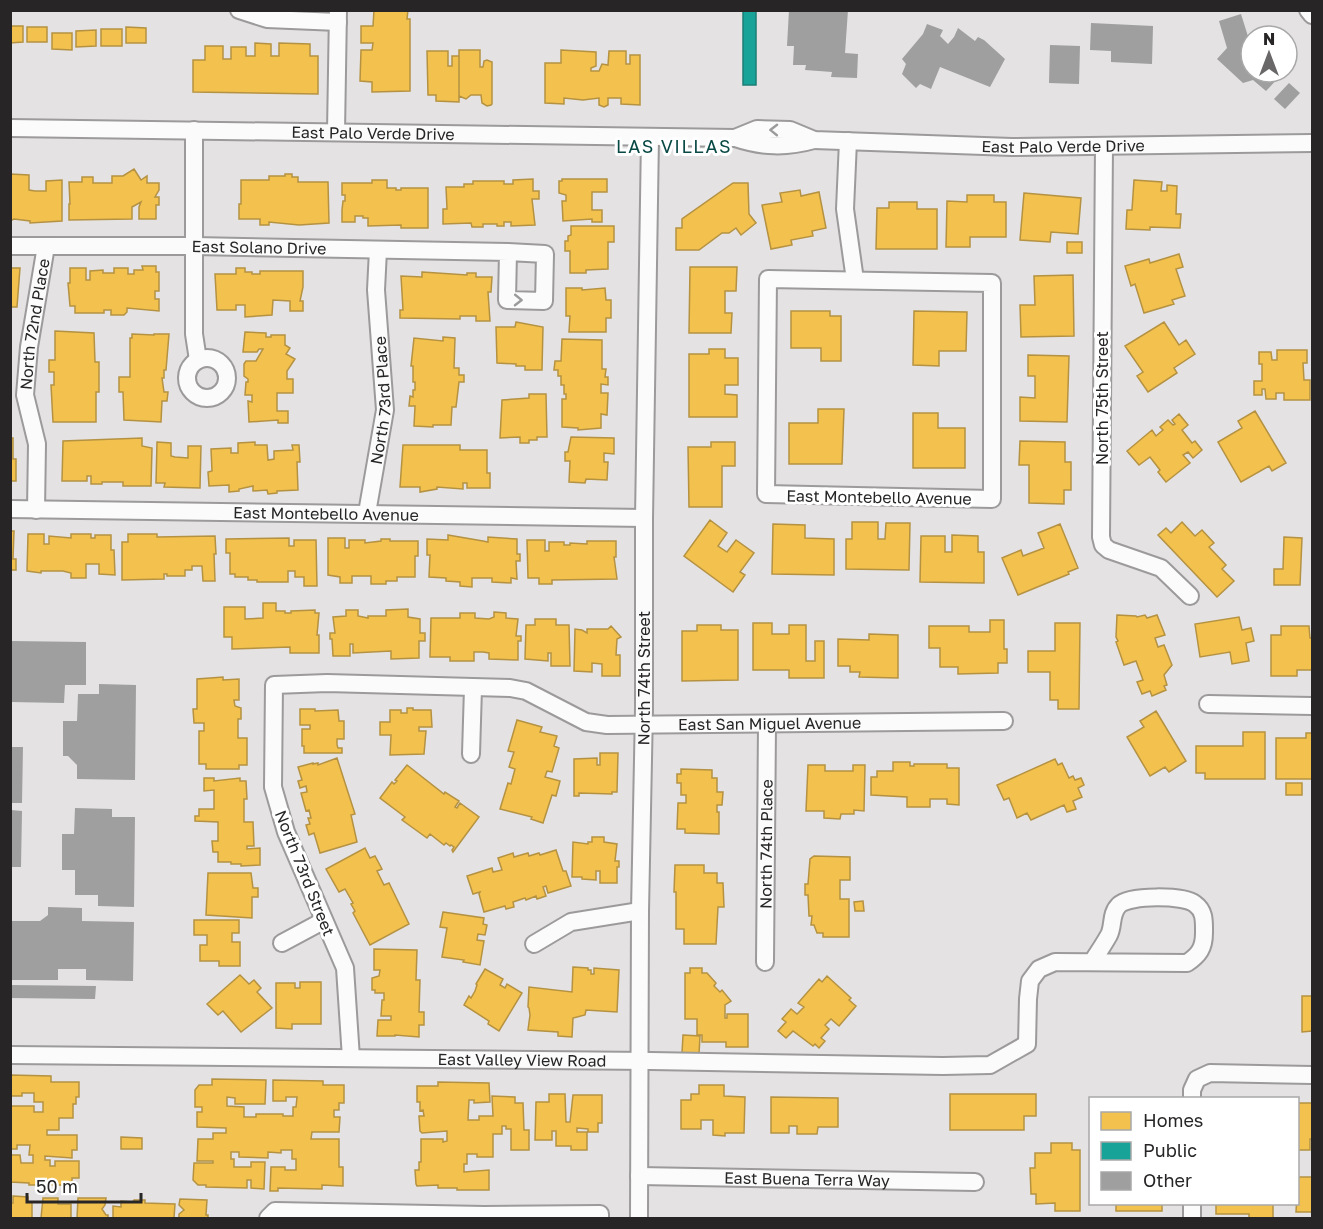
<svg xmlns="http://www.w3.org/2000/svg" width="1323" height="1229" font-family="'Golos Text',sans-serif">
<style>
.homes{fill:#f2c14e;stroke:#b59242;stroke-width:1.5}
.public{fill:#17a398;stroke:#1c7d76;stroke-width:1.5}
.building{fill:#9f9f9f}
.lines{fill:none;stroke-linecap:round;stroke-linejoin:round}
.street-casing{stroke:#9c9a9b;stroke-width:20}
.street{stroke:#fbfbfb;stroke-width:16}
.oneway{stroke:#9c9b9b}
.labels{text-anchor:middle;stroke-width:6;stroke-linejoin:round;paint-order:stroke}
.street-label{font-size:16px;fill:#272526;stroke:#fff}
.neighbourhood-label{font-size:18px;letter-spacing:1.5px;fill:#094945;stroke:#fff}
</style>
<rect width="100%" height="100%" fill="#e4e2e3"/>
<path class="homes" d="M374 10H408L407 19H410V91L372 92V82L360 81 361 50H372L373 43H361V26H373Z
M10 26H23V42L10 43Z
M27 27H47V42H27Z
M126 27 146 28V43H126Z
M101 29H122V46H101Z
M96 30V46L76 47V31Z
M52 33H72V50L52 49Z
M255 43 271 44V56H279V43L310 44V56H318V94L193 92V60H205V46H223V59H231V47H246V56H255Z
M459 50H480V67H483L484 61 487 60 492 62V104L491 105 487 106 482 103 481 95H471L466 99 459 96Z
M561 50 596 52V66L591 68V71H599L602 64 608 65 609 51H626V64H630V55H640V105L621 104V98H608V105L604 107 599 105V98L583 100 564 98V104L545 103V63H561Z
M427 51H448V66H452V56H459V102L436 101V95H428Z
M134 169 141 180 147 176V183H159V190L155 197H159V205H156V219H139V207L141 202 132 207V219L69 220V204H70L69 182H82V177H93V183H112V176H123Z
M10 174 29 175V190L35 191H46V181L62 180V221L30 223V221L14 219 10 221Z
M285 174H292V177H298V182H328L329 223 299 225 269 222V225H260V219H239V204H241V180H269V176H285Z
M533 179V191H539V199H532L535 225 511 226V222H504V226H497V224H483V227H472L471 223 443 224V209H447L446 187H464V184H473V181H504V184H513V180Z
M562 179H607V192H592V210H602V222H592V219L563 221 562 201H566V195L559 193V181H562Z
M372 180H387V188H396V190H401V188H428V228H401V225L368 226V218H363V216H355V222H342V210L343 201H345V195H342V183H372Z
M1134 180 1162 182 1161 191H1167V185L1177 186 1176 214H1181L1180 228 1150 227V230L1126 229 1127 210H1132Z
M733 183H748L749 214 756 223 741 235 736 228 729 233H722L699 250H676V228H682V219Z
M800 190 801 196 819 192 826 228 812 231 813 236 791 240 792 245 771 249 762 205 782 202 780 193Z
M1024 193 1081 198 1078 234 1051 232 1050 242 1020 240Z
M967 195H994V202H1006V237H970V247H946L947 201 967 202Z
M889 202H917V209H937V249H876L877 208H889Z
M571 226H614V242H608V269L586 270V273H570V251H565V241H568V236L571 235Z
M1067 242H1082V253H1067Z
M1179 254 1183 267 1176 269 1185 296 1172 300 1174 304 1144 313 1135 284 1131 286 1125 266 1149 259 1150 263Z
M142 266H156V272H159V291H155V299H159V311L127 308V312L124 315H111V310H104V313H75V306H70L68 283H70V268H86V280H90V271L103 270V273H114V268H128V274H134V270H143Z
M690 267H737L736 291H725V313H732L731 333H689Z
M10 268H20L17 307H10Z
M236 268H245V272H252V274H260V271H303V287L300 301H303V311H290V301L273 300 272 315 245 317V305H236V310H217L215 274H236Z
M422 272 467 275V273H476V277H492L491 292H488L490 321H476V316H460V319L400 318V310H403L401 276 422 277Z
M1073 275 1074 336 1021 337 1020 305H1035L1034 276Z
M566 288H582V290L605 288 606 300H611V318H606V332H569L570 316H566Z
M791 311H830V316H841V361H821V348H791Z
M914 311 967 312 966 351H939V366L913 365Z
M516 322 543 327 542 370H525V366H516V364L497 363 496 327H515Z
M1164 322 1179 345 1186 340 1195 354 1174 368 1177 373 1148 392 1137 376 1143 372 1125 346Z
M55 331 94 333 95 362H99V392H96V422H53L51 385H54V372H49V360H55Z
M245 332 266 333V337H271V335H285V345L290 348 286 354 295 359 287 371V379H293V393H277V411H288V423H278V420L249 422 248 401 252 402V395H245L246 382H248V379L244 376V364L246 361H256L263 349H259L257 352H243Z
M132 334 154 335V334H169L166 370H164V378H162L164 392H168L167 401H162L161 422 124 420 123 392H119V377H130V338H132Z
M443 337 455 338 454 368H459V375H464V382H459L456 407H452L451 425H433V427L414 426 415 406H409L410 396 413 397V390H415V382H413V366H411L414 338 443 341Z
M562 339 602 340V369H606L605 377H608V385L601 384V393H608L607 415 601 414V428L578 430V428L562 427V399H566V394H564V385H561V376H558V370H554L555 361H561Z
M709 349H725V358H738V385H725V394L737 395V417H689V354H709Z
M1277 350H1307V363H1303L1304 380H1310V400H1284V393H1276V399H1266L1265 389H1262V395H1254V381H1262V364H1259V352H1271L1272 360H1277Z
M1028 355 1069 356 1067 422 1020 421V397L1035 398V376H1028Z
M529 394H546L547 437H537V440H529V443H520V437L500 438 502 400 529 398Z
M818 409H844L842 464H789V423H818Z
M1255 411 1286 463 1272 471 1269 466 1241 482 1218 442 1242 428 1238 421Z
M913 413H938V428H965V468H913Z
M1179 414 1188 425 1182 430 1192 443 1195 441 1202 450 1193 458 1188 452 1183 455 1190 463 1166 482 1158 472 1160 470 1150 457 1139 465 1127 451 1152 430 1156 436 1163 430 1160 427 1168 420 1173 425 1175 424 1172 420Z
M571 437 614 438V454L604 453V462H608L607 480 586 479 585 483 569 482 570 461H565V452H568Z
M10 438H13V459H16V481H10Z
M142 438V446L152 448 151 486H123V482H102V484H91V476H87V481H62L63 441Z
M1020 441 1065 442V462H1071V490H1064V504L1029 503V465H1019Z
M157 442 171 443V456L175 457 188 458V446H201L200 488 164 487 165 483H156Z
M255 442V445H267L268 460 274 459V451L293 450 292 445H299L300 462H297L298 490 277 491V493L268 494 267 490 253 491V486L239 489V491L229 492V485L209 486 208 472 212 471 211 449 231 448V453H238V443Z
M711 442H735V466H722V507H689L688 447H711Z
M403 445H460V450H487V473H490V488H467V483H463V489L437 487V489L420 492V487H400Z
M710 520 727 533 718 546 727 552 736 540 754 553 740 572 745 575 733 592 684 556Z
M852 522H878V539H885L886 523H910L909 570 846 569V539H852Z
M1182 522 1195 536 1202 530 1214 543 1209 547 1226 565 1222 569 1234 581 1217 597 1158 535 1166 528 1171 533Z
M773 524 805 525V538L834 539V575L772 574Z
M1060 524 1078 568 1068 572 1069 574 1018 595 1002 558 1021 550 1023 556 1044 548 1038 533Z
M10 531H14L13 559H16V570H11L10 575Z
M28 534H44V544H49V536L71 538V534H91V538H95V535H111V550H114L115 575 99 574V564H86V578H71V573L63 571H41V573L27 571Z
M128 534H157V537L215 536 216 554H214L215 581H203L202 566H192V570H185V576H167V574H164V579L122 580V542H128Z
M448 535 483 541 488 542V537L517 539V554H520V561H516L517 579 511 578V583L492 582V578H472V587L460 586V582L446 581V578L429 577 430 555H427V539L448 540Z
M952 535 978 536V552H984V583L920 582 921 536H945V552H952Z
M1284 537 1302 538 1300 585H1274V569H1283Z
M289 538V546H294V540H316L317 586H304V577H295V571H288V582H257V580H248V577H235V574H230V553H226V539Z
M328 538H345V548H349V540H365V543L381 541V539H390V541H418V556H415V577H397V581H386V584H371V576H352V583H340V577L328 575Z
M527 540H545V551H549V542H564V545H570V543L587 544V541H616V557H614L617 579 552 580V584H539V578H528Z
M263 603H276V611H285V613H291V611L315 610V613H319L317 635H319V653H290V647L232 649V637H224V607H245V619L263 618Z
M408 609V617L420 619V633H425V641H419V658L391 659V651L353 653V644H350V656H333L332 639H330V633H335L333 617 346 616V610H358V616L368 618V616H386V610Z
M494 612 506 613V618L518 619 516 636H521V641H518V660L489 659V653L483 652H474V661H450V657H430L431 618H460V613H475V618L489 619 494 617Z
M1117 615 1136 616 1137 617 1145 615 1147 618 1157 615 1165 635 1155 638 1158 647 1164 645 1172 665 1164 675 1167 685 1164 686 1166 690 1152 696 1150 691 1142 694 1137 682 1143 680 1136 661 1124 665 1116 642 1118 641 1116 637Z
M1239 617 1242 630 1251 628 1254 641 1246 643 1249 661 1232 664 1230 652 1200 657 1195 624Z
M535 619H556V625H569L570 666H551V653H548V661L525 659 526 625H535Z
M990 620H1004V649H1007V663H998V673L958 674V667H940V648H929V626H969V632H990Z
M753 623H772V634H789V625H806V661H815V641H824V678H789V670H753Z
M1055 623H1080L1079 709H1058V700H1050V672H1028V651H1055Z
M697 625H721V630H738V680L682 681V631H697Z
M611 626 621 637 617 639 616 655H620V676H602V664L592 663V672L574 671 575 629 582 630 587 633V629H608Z
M1281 626H1309L1310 638H1312V670H1297V676H1271V635H1281Z
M869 634 898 635V678L859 677 860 672H850V666H838V639L869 640Z
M223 677V680L239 679V700H234L235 706 241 708V719H238V738H247V765H239V769H206V764H199V731H204V723H194L193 709H197V679Z
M407 708H413V710H431L432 727H419V731H426L424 754 390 755 391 735H380V722H390V710H401V713H407Z
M300 709H315V711L338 710 339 721H344V739H337V745L338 748H342V753H304V746H302V729H310V725H300Z
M1156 711 1186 761 1169 772 1165 767 1150 776 1127 737 1144 727 1140 721Z
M517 720 542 727 540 732 557 736 554 746 559 748 552 772 547 771 545 777 560 781 556 796 552 795 543 823 531 819 532 817 500 809 508 783 511 784 515 769 509 767 514 752 508 751Z
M1243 732H1265V779H1205V773H1196V746H1243Z
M1306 733H1312V779H1276V738H1306Z
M600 753H618L617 792H612V794L579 793V796H574V759L597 758V765H600Z
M337 758 355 814 351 815 357 842 320 853 314 833 309 835 306 825 310 824 308 818H311L309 810 306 811 301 793 307 792 306 786 300 788 298 781 302 780 298 767 313 763V764L318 763V765Z
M1055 759 1058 765 1062 763 1069 778 1073 776 1075 780 1081 778 1084 785 1078 788 1082 797 1073 801 1076 809 1067 812 1064 805 1031 820 1027 813 1017 818 1009 798 1004 800 997 785Z
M893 762H910V766H914V764H947V768H959V805L947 804V799H930V807H907V797L871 795V777H877V771H893Z
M407 765 444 794 445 792 459 801 455 807 457 808 460 803 479 817 453 852 452 850 454 847 451 845 450 846 446 843 444 845 430 834 427 838 402 820 405 817 380 798 392 782 394 784 397 781 395 780Z
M808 765H825V771H853V765H865L864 811 854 810V814H841L840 819 824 818V811H806Z
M681 769 712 770V778H717V792H723L722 805H717V812H719V834L685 833V829H677L678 803H686V795H681V783H677V774H681Z
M204 778H214V781L240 778V781H246L247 799H244V822H253L254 846H247V849L260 848V865L241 866V864H231V862H218V852H213L212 841H218V822L195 821V816H199V809H214V790L204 791Z
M1286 783H1302V795H1286Z
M592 837H604V842L617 844 615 861H619V867H617V883H600V871H596V880L582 879V877H572L573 842 588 844V842H592Z
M365 848 370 858 375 856 382 869 377 871 384 885 389 883 409 924 370 945 353 913 355 911 351 904 353 903 345 889 339 892 326 869Z
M556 850 563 871H566L571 886 548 893 546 886 543 887 546 896 537 899 536 896 526 900 525 898 513 902 514 907 506 909 505 906 484 912 479 894 480 892 473 894 467 876 492 868 493 872 502 870 498 858 513 853 514 857 528 853 529 856 539 853 540 855Z
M814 856 850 857V880H840V899H849V937H823V933H817L814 925H811L812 916H809L808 895H805V884H808L810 859Z
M675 865H704V873H717V883H723L724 907H718L716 944H684V929H676V892H674Z
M208 873H251L253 888H258V897H252V918L206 915Z
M863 901 864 911H855L854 902Z
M443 912 484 918 483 924 487 925 485 935 478 934 477 940 484 941 480 965 463 962 464 960 442 957 447 928 440 927Z
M194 920H239V933H232V942H240V966H219V961H200V945H207V935H194Z
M374 949 417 950 416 980H420L419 1012H424V1025H419V1037L395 1035V1036H377L378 1020H391V1016H381L382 1000H384V993H375V990H372V978L379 976 380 970H374Z
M573 967 588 968V970H591V974H594V968L619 970 617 1012 586 1010 585 1015 573 1018 572 1037 558 1036V1032L528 1030 530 1015 529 1008 528 1007 529 987 572 992Z
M690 968H702V973H707L716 983 714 986 720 992 722 990 731 1001 725 1005V1018H727V1014H748V1047H726V1042H702V1035H697V1019H685V973H690Z
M485 969 503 979 500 985 505 988 507 984 522 993 499 1031 488 1024 489 1021 464 1005 469 996 471 998 475 991 477 985 476 984Z
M240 975 249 984 254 980 261 988 257 992 272 1008 241 1032 223 1011 218 1015 207 1004Z
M827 976 851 998 849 1000 856 1006 839 1026 831 1019 825 1025 829 1029 821 1038 825 1041 819 1048 815 1044 813 1046 793 1031 786 1038 778 1031 786 1022 782 1019 791 1009 797 1014 804 1007 798 1003 819 979 822 982Z
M300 982H321V1024H292V1029L276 1028V983H295V988H300Z
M1302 996H1312V1031L1302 1032Z
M683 1035 700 1036 699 1054 682 1053Z
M10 1075 51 1076V1082H79V1097H76V1104H73V1118H59V1130H47V1135H77V1150H72V1158L45 1156V1160H50V1166H55V1161H79V1178H72V1185H29V1183L10 1182V1155H20L21 1163H33V1155H29L30 1145H17V1149H10V1106H34V1112H43V1102H34V1093H22V1096H10Z
M212 1079 266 1080 265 1104H235V1098L227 1097V1106L244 1107V1117H256V1114H283V1116H293V1107H296L297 1097H286V1101H273V1080L323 1081V1085H344V1103H339V1110H334V1117H340L339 1132H312L311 1139H339V1167H343V1186L322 1185V1189L278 1188V1191H270L271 1167H285V1170H296V1159H292V1150H281V1153L268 1152V1158L239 1157V1152H231V1159H234V1167H251V1162H265L264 1189 251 1188V1180H247V1188L206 1187V1185H198L193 1180 194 1163H213V1161H197L198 1139H213V1133H226V1128L197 1127V1112H202V1107H195V1090L199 1085H212Z
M438 1082 489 1083 490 1102 474 1103V1100H469L468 1120H479V1116H493L492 1096 515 1097V1103H523L524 1130H529V1150H511V1129H506V1126H502V1134H493V1157H477V1154H467V1164H464V1172L489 1170V1190H457V1188H438V1185L417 1186 416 1184 415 1170H419V1162H421V1139H443V1142L447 1141V1131L422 1133 420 1131 419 1116H424L423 1110 420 1111V1102H417V1086H438Z
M699 1085H724V1096L745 1097 744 1133H725V1136L713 1135V1120H701V1129H681V1100H691V1094H699Z
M549 1094H565L566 1122H570L573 1095H602V1123H598V1132H588V1129L577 1128V1132H587V1150H571V1146H556V1131H552V1140H535L536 1102H549Z
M950 1094H1036V1116H1024V1130H950Z
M771 1097 838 1098V1127H818L817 1134H797V1126H789V1133H771Z
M1298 1103H1312V1139H1310V1150H1298Z
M121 1137 142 1138V1149H121Z
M1051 1143H1072V1150H1080V1211H1055V1203L1036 1204V1194H1031L1030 1168H1035V1153H1051Z
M1298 1177H1312V1212H1296Z
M13 1196 28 1197V1202H32V1218H10V1203H13Z
M43 1198H58V1204H71V1218H41Z
M78 1198H106L105 1205 102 1209 106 1215H108V1218H77Z
M180 1199 207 1200 206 1215H208V1218H179V1214L184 1210 179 1205Z
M134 1200H145V1203L175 1204 174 1218H113V1206L121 1207V1201L133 1202Z
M1116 1204H1162V1211H1116Z
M1216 1204H1273V1218H1249V1214H1216Z"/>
<path class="public" d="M743 10H756V85H743Z"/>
<path class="building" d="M789 10H848L845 53 858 54 857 78 831 77 832 72 805 70 806 65H793L794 46H787Z
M1241 14 1251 46V72H1279L1282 74 1266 91 1253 80 1243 83 1217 59 1227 48 1219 21Z
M1091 23 1153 26 1152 64 1111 62V51L1090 50Z
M927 24 943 30 940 36 948 44 954 37 958 28 975 41 978 37 984 40 1005 59 990 87 940 67 931 89 920 84 916 88 902 74 906 64 902 59 923 34Z
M1050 45 1080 46 1079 84 1049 83Z
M1289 83 1300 93 1285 109 1274 99Z
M10 641 86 642V685H65L64 703 10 702Z
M99 684 136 685 135 780 77 779V765L68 756H63V721H77L78 694H99Z
M12 747H23L22 803H11Z
M75 808 112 809V817H135L134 907 98 906V895H75V870H62V834H74Z
M11 810 22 811 21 867H11Z
M48 907 82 908V921L134 922 133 981 86 980V969H58V980H10V921H40L48 915Z
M10 985 96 986 95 999 10 998Z"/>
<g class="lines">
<defs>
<g id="street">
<path d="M239 10 267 19 338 22"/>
<path d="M1308 10 1312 15"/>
<path id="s1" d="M10 128 735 138C762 147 786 148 814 140"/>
<path d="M194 130V334L198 360"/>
<path d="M336 132 338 10"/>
<path id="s2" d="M735 138 757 129 790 130 814 140 1012 147 1312 143"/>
<path d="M848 141 845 209 855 280"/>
<path d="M1104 146 1101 537 1103 545 1109 550 1161 568 1190 596"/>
<path id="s3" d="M10 246H194L508 252 545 254 544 301 507 300 508 252"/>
<path d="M768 279 992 283V499L766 494Z"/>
<circle cx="207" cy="378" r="20"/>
<path id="s4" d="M10 509 644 518"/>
<path id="s5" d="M36 510 37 444 25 395 29 347 46 246"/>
<path id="s6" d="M367 513 385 410 376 290 378 250"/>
<path d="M1208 704 1312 706"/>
<path d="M471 754 473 688"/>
<path d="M282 943 323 921"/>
<path d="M534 944 571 922 640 911"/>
<path id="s7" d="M765 962 767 725"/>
<path id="s8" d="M10 1055 651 1061 943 1066 990 1065 1027 1044 1028 999 1030 981 1039 969 1055 962 1187 963C1199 955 1204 948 1204 933 1204 922 1205 911 1195 904 1184 895 1129 895 1119 905 1110 914 1114 925 1109 935 1104 944 1098 953 1092 962"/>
<path id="s9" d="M351 1058 345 968 286 832 273 787 274 685 327 683 510 688 526 691 586 722 607 725 1004 721"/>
<path d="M1192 1098V1090L1197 1079 1210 1073 1312 1075"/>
<path id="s10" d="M639 1176 975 1182"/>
<path d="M1192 1204V1218"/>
<path d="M268 1218 275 1211 484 1215 600 1214V1218"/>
<path id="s11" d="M639 1218 640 911 644 709V518L650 137"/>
</g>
</defs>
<use href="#street" class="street-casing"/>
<use href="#street" class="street"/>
</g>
<defs><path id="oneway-chevron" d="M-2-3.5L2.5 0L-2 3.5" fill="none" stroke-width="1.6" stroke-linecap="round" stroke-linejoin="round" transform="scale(1.5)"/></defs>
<g class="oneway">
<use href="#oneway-chevron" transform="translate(774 130) rotate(-179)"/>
<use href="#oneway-chevron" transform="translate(518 300) rotate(1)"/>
</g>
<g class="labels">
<g class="street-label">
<text dy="6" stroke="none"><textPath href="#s1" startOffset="363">East Palo Verde Drive</textPath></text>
<text dy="6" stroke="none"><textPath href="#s2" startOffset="332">East Palo Verde Drive</textPath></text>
<text dy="6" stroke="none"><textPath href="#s3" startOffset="249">East Solano Drive</textPath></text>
<text dy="6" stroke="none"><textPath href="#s5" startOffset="188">North 72nd Place</textPath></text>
<text transform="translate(1102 398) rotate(-90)" y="6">North 75th Street</text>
<text dy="6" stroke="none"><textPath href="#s6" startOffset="114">North 73rd Place</textPath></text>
<text transform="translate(879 497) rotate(1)" y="6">East Montebello Avenue</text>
<text dy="6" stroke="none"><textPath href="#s4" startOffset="316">East Montebello Avenue</textPath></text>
<text dy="6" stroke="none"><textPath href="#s11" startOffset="540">North 74th Street</textPath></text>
<text dy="6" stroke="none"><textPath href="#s9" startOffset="891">East San Miguel Avenue</textPath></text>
<text dy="6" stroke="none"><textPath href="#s7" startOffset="118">North 74th Place</textPath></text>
<text transform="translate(305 873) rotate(68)" y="6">North 73rd Street</text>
<text dy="6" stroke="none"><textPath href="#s8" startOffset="512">East Valley View Road</textPath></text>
<text dy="6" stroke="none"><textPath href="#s10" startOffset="168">East Buena Terra Way</textPath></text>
</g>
<g class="neighbourhood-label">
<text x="674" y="153">LAS VILLAS</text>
</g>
</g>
<rect width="1323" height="1229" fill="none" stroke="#272526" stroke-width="24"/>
<rect x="1089" y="1097" width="210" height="108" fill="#ffffff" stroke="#a9a8a8" stroke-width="1.5"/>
<rect x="1101" y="1112" width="30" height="18" fill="#f2c14e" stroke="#a9a8a8" stroke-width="1.5"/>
<text x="1143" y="1127" font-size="18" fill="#272526">Homes</text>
<rect x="1101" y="1142" width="30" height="18" fill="#17a398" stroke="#a9a8a8" stroke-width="1.5"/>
<text x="1143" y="1157" font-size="18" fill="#272526">Public</text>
<rect x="1101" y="1172" width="30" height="18" fill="#9f9f9f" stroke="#a9a8a8" stroke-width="1.5"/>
<text x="1143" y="1187" font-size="18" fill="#272526">Other</text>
<g transform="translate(1269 54)"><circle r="28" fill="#ffffff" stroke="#a9a8a8" stroke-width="1.5"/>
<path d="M0-4.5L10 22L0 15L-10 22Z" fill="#696768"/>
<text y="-9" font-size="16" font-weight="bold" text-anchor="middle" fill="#272526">N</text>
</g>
<path d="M27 1193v9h114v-9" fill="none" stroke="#272526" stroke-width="3"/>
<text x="36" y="1193" font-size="18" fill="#272526" stroke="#ffffff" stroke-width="4.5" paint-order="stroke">50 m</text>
</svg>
